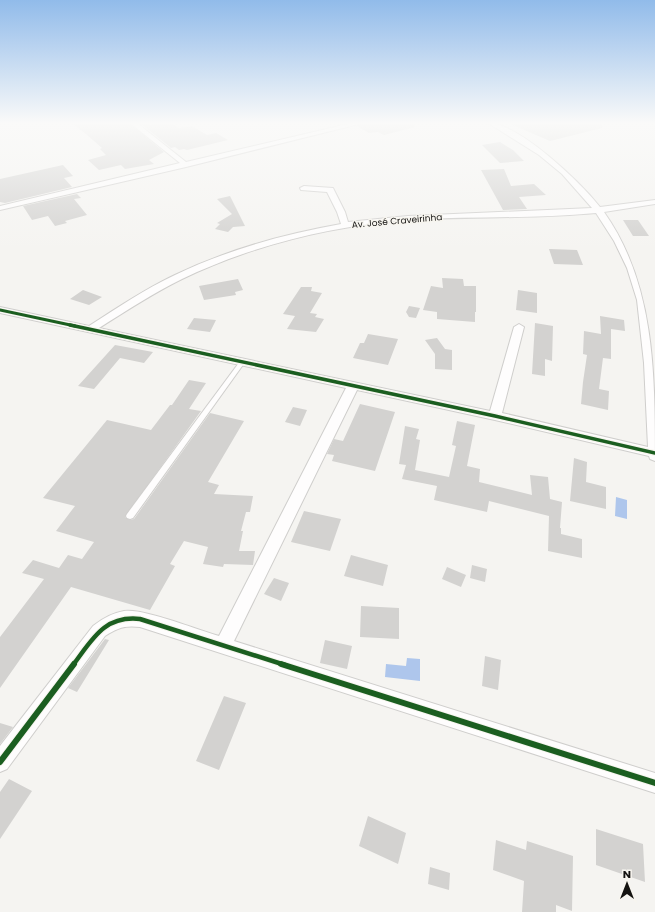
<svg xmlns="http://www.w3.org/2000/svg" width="655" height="912" font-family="Poppins,sans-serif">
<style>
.water{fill:#aec6ec}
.building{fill:#d3d2d0}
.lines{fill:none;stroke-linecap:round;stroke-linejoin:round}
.service-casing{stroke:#cfcecc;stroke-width:2}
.minor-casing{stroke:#cfcecc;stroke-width:2}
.service{fill:#fefdfd;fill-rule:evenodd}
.minor{fill:#fefdfd;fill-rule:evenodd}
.cycleway-far3-casing{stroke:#f7f5ef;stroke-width:4.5}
.cycleway-far2-casing{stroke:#f7f5ef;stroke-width:6}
.cycleway-far1-casing{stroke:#f7f5ef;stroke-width:7}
.cycleway-casing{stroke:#f7f5ef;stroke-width:8}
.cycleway-far3{stroke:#1b5e20;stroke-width:3}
.cycleway-far2{stroke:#1b5e20;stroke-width:3.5}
.cycleway-far1{stroke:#1b5e20;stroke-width:4.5}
.cycleway{stroke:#1b5e20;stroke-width:6}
.labels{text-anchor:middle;stroke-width:3;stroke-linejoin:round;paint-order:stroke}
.far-street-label{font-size:9px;fill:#141311;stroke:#f7f5ef}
</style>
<rect width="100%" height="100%" fill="#f5f4f1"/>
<path class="water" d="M616 497 627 500V519L615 516Z
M407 658 420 659V681L385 677 386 664 406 666Z"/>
<path class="building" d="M71 123H129L164 152 149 160 154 164 125 169 121 165 99 170 88 160 106 155 100 149 102 148 86 134Z
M140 123H145L148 125 172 123 179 128 192 126 207 135 216 133 228 140 187 150 184 149 179 150 175 147 171 148Z
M364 123H414L415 127 384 135 378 132 369 133 357 126Z
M508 123H602V128L550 141Z
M500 142 513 150 524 161 500 163 482 145Z
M63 165 73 176 64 178 72 187 5 203 0 202V179Z
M504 169 511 186 534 184 546 195 519 197 527 209 503 210 481 170Z
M77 194 81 198 74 199 87 215 65 221 67 223 55 226 48 216 32 220 23 206Z
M230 196 245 226 233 227 228 232 215 229 220 224 217 223 232 214 217 199Z
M623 220H638L649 236H633Z
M549 249 577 250 583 265 554 264Z
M442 278 463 279 464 286H476V312H475V322L437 319V312L423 310 431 286 443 288Z
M238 279 243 290 235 292 236 295 204 300 199 286Z
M301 287H312L311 291 322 293 310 313 317 314 315 317 324 319 316 332 287 329 295 316 283 314Z
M83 290 102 297 89 305 70 299Z
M518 290 537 293V313L516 310Z
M409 306 420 308 416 318 409 317 406 312Z
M600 316 624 320 625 331 611 329V359L603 358 599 389 609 391 608 410 581 404 583 382 587 355 583 354 584 331 601 334Z
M194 318 216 320 210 332 187 329Z
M535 323 553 326 552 361 545 359V376L532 374Z
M368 334 398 339 388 365 353 358 360 343H364Z
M437 338 445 349 452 350V370L435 369V354L425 340Z
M115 345 153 352 144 363 120 358 94 389 78 386Z
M189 380 206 383 189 409 201 411 125 517 130 520 134 519 210 413 244 421 208 482 219 485 214 494 253 496 250 512H246L241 531H243L239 551H255L253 565 224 564 223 567 203 564 208 547 184 541 170 564 175 566 150 610 71 587 0 688V637L44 579 22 573 33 560 59 568 68 555 82 559 94 542 56 531 75 506 43 498 107 420 151 430 170 405H172Z
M360 404 395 412 375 471 332 461 334 455 327 454 334 439 343 441Z
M293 407 307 410 300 426 285 422Z
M457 421 475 425 467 466 480 469 479 482 532 495 530 475 548 477 550 499 562 502 560 528H561V534L582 539V558L548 551 549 516 489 501 487 512 434 500 437 486 402 479 406 465 399 464 405 426 419 429 416 439 420 440 415 470 449 477 456 446 452 445Z
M574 458 587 462 586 482 606 487V509L570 501Z
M304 511 341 519 330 551 291 542Z
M351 555 388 565 383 586 344 576Z
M472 565 487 569 485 582 470 578Z
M447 567 466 575 461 587 442 579Z
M274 578 289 583 281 601 264 594Z
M361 606 399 608V639L360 637Z
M105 639 109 640 77 692 68 688Z
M325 640 352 646 347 669 320 663Z
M485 656 501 660 498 690 482 686Z
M224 696 246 703 219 770 196 761Z
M0 723 13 727 0 744Z
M9 779 32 791 0 839V792Z
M368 816 406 833 398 864 359 846Z
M596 829 643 844 645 882 596 865Z
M496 840 526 850 527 841 573 856 572 911 556 905V912H522L524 881 493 870Z
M430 867 450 873 449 890 428 884Z"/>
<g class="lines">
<defs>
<path id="service" d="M243 359 245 360V362L133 518 130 519 127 518 126 516 127 514 241 360Z"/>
<path id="minor" d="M130 123H137L186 162 352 123H363L186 167 0 210V206L180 163Z
M488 123C519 123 581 183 600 207L655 200V204L604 212C655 284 655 374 655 461L650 459 649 456 495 420 357 390 234 641 655 773V793L140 627C125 625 117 628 105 636L7 769 0 772V746L93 626C102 619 112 613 124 611 143 608 198 630 219 636L346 388 0 313V307L89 326C117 308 145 289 175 275 227 250 284 234 341 224L337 212 327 192 301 190 300 188 304 186 333 188 345 212 348 222 408 216 592 208 562 174 539 155ZM596 213 614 241 627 268 637 300 644 363 648 447 502 413 524 327 519 324 514 327 490 411 99 328C126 311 153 293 182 279 253 245 331 226 409 220 471 216 534 219 596 213Z"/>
</defs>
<use href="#service" class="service-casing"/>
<use href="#minor" class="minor-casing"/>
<use href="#service" class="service"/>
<use href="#minor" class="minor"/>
<defs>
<path id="cycleway-far3" d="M0 310 75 326"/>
<path id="cycleway-far2" d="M70 325 495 416 655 453"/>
<path id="cycleway-far1" d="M73 665C92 640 104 615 140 619L285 665"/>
<path id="cycleway" d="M281 664 655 783
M0 762 74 664"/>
</defs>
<use href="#cycleway-far3" class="cycleway-far3-casing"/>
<use href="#cycleway-far2" class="cycleway-far2-casing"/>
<use href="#cycleway-far1" class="cycleway-far1-casing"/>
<use href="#cycleway" class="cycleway-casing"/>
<use href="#cycleway-far3" class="cycleway-far3"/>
<use href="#cycleway-far2" class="cycleway-far2"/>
<use href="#cycleway-far1" class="cycleway-far1"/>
<use href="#cycleway" class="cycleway"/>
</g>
<linearGradient id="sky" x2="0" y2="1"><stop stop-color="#91bbea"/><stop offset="0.49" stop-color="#fafaf9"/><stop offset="1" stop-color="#fafaf9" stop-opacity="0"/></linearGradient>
<rect width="655" height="251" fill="url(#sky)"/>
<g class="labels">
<g class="far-street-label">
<text transform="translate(397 221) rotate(-5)" y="3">Av. José Craveirinha</text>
</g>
</g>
<g transform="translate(627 884)" stroke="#f7f5ef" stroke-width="3" paint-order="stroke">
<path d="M0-3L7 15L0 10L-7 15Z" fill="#141311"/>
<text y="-6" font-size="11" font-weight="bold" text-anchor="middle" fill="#141311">N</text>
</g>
</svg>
